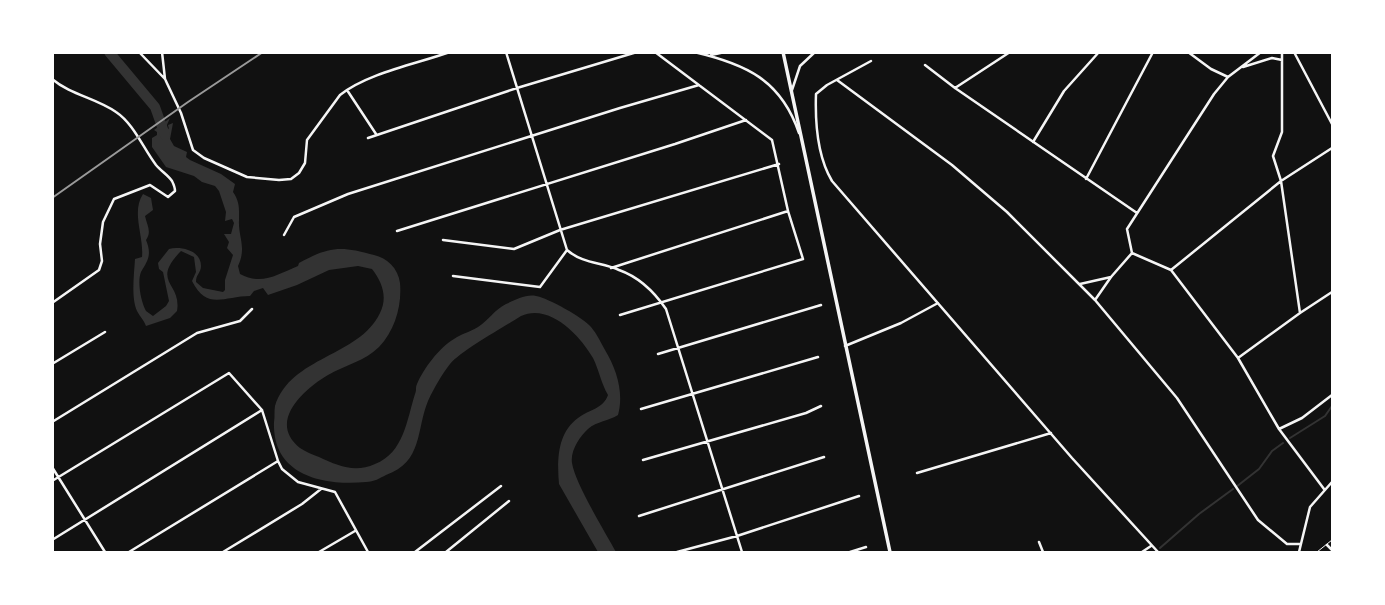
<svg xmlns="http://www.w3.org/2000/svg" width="1385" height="605" font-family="'Alegreya Sans',sans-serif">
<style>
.water{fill:#333}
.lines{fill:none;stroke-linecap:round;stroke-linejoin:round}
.stream{stroke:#333;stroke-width:2}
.river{stroke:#333;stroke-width:10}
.service{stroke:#f5f5f5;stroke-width:1}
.minor{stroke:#f5f5f5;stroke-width:2.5}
.tertiary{stroke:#f5f5f5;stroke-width:2.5}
.primary{stroke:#f5f5f5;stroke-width:3.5}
.rail{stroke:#9a9a9a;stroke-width:2}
</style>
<rect width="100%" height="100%" fill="#111"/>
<path class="water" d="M170 118 166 127 169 129 168 125 173 123 170 139 174 146 187 152 186 157 190 160 221 174 235 184 233 192C240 202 239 209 239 220 238 237 247 247 238 266L240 274C262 286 278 274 298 266L299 263C330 246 341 246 374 255 387 258 398 268 400 283 402 306 395 330 379 347 365 361 345 365 328 375 304 389 267 422 300 448 306 452 313 455 319 457 338 466 355 473 375 464 404 453 407 419 415 394 417 388 415 389 417 384 424 368 439 348 454 339 461 334 470 332 478 327 489 320 494 310 506 304 515 300 526 294 536 296 548 298 584 318 591 327 597 334 601 343 605 350 617 370 624 393 618 415 609 421 597 421 588 429 580 436 570 451 572 463 575 483 605 532 616 552H598L559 484C557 461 557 433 578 418 590 409 603 409 608 395 601 383 599 370 593 358 580 336 550 303 521 316 504 327 462 350 450 364 442 374 434 388 428 401 416 430 423 462 386 475 380 478 374 482 366 482 324 486 272 476 274 422 275 417 274 411 275 406 291 356 359 357 380 313 388 297 382 282 372 269L358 266 329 270 297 285 268 295 263 288 254 291 250 296C224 296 207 311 192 281L196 272 194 257 181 251C150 283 182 282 177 311L170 318 146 326C144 320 140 317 137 311 131 298 134 275 135 259L142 257C144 236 131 212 143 194L151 198 153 210 145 216C147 225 152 232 146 240 152 255 148 260 141 272 137 282 141 302 146 311L153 316 166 306 169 301 163 272 159 269 158 263 169 249C180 246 201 250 201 266 201 273 196 274 196 282L203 288 223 292 225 290V280L233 255 227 248 229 242 224 234H231L234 223 232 219 225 221 226 212 219 191 215 186 202 182 194 176 166 167 152 147V138L157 135V132L154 130Z"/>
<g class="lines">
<path class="stream" d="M1290 438 1325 416 1332 406
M1236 487 1259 469 1272 451 1283 443
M1160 548 1199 514 1233 489"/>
<path class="river" d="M109 52 155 107 165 135"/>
<path class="service" d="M1317 552 1332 540"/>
<path class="minor" d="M139 52 165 79 181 113 193 150 204 158 247 177 279 180 291 179 299 173 305 163 307 140 340 95C368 73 416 64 450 52
M162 52 165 79
M506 52 567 250C583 264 601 262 619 270 639 277 655 293 666 309L742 552
M1188 52 1211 69 1228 77
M1261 52 1228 77 1214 94 1127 229 1132 253 1171 270 1238 358 1279 429 1324 489
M1282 52V132L1273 156 1281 181 1300 313
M1294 52 1332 124
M871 61 827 85 816 94C815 123 817 156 832 181L1072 458 1158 552
M925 65 955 88 1137 213
M1243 67 1272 58 1282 60
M52 79C71 95 96 98 116 112 134 124 143 148 156 165 161 171 168 175 172 181 173 183 175 189 175 191L168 197 150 185 114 199 103 222 100 244 102 261 99 270 52 303
M837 80 952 165 1007 212 1095 300 1177 398 1258 520 1287 544H1300
M955 88 1010 52
M347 90 376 134
M368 138 517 88 637 52
M1033 142 1064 91 1099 52
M1086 179 1153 52
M397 231 675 144 746 120
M284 235 294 217 348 194 620 108 699 85
M443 240 514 249 560 230 779 164
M611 268 788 211
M1171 270 1281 181 1332 148
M453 276 540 287 567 250
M1080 284 1111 277
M1095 300 1111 277 1132 253
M620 315 803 259 788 211 772 140 655 52
M845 346 901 323 938 303
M658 354 821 305
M1238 358 1300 313 1332 292
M52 364 105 332
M641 409 818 357
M52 422 197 333 240 321 252 309
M1279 429 1302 418 1332 395
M643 460 806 413 821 406
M52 467 105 552
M917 473 1051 433
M52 481 229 373 262 410 278 461 282 469 298 482 335 492 368 552
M639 516 824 457
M52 540 262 410
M1039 542 1043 552
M1327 545 1332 550
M129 552 278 461
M223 552 302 504 321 489
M319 552 355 531
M415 552 501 486
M446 552 509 501
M677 552 737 536 859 496
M850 552 866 547
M1142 552 1151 546
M1299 552 1310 507 1332 482"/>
<path class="tertiary" d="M694 52C746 64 781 80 799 133
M711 55 725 52
M792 90 800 66 815 52"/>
<path class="primary" d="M783 52 890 552"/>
<path class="rail" d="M52 198 188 102 263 52"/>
</g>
<rect width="1385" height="605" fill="none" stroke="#ffffff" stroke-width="108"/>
</svg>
